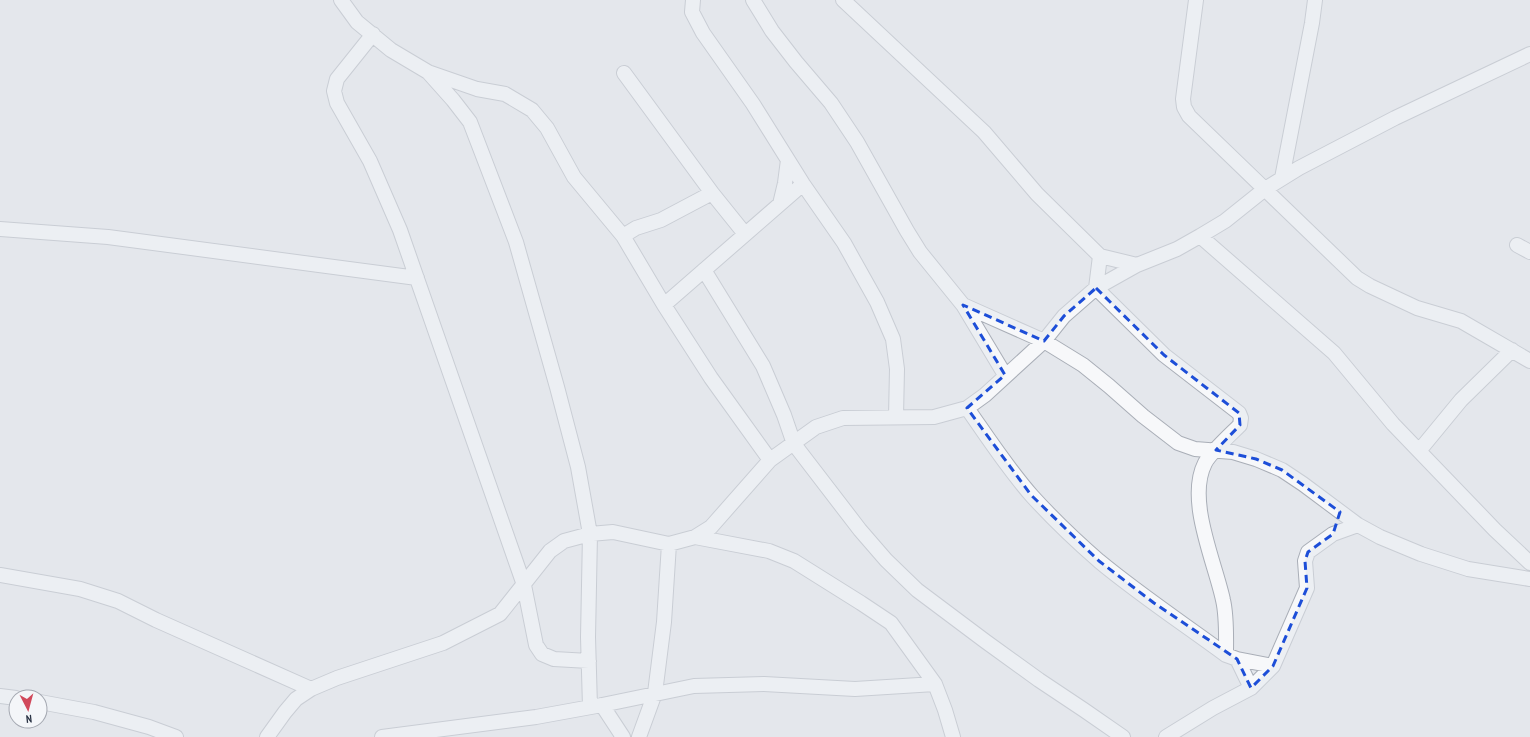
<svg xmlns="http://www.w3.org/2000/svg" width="1530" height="737" font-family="'PT Sans Narrow',sans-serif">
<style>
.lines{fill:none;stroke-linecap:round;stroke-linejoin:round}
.minor-casing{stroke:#a9aeb7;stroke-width:16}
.minor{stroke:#f7f8fa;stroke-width:14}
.marked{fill:none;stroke:#1d4ed8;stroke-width:3;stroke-dasharray:8 5;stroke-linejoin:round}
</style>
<rect width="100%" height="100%" fill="#e4e7ec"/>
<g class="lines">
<defs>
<path id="minor" d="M341 0 357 22 391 50 428 72 477 89 505 94 532 110 547 128 574 177 623 236 664 305 711 378 770 460
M693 0 692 12 703 33 753 104 803 184 844 243 877 302 893 339 897 369 896 417
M753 0 772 31 796 62 831 103 857 142 907 231 920 252 963 305 1005 375
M843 0 984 132 1037 194 1100 256 1137 265
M1196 0 1183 99 1184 107 1189 116 1357 278 1370 286 1417 308 1461 321 1530 361
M373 34 337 79 334 91 337 103 370 161 400 230 524 585 536 645 542 654 554 659 589 661
M428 72 453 100 470 122 516 242 557 387 578 467 590 534 588 637 590 707
M624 73 712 193 745 234
M1282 178 1312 23 1315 0
M780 204 785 183 788 160
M0 229 108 237 417 278
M623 236 636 228 661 220 712 193
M1200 236 1334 353 1393 424 1495 530 1530 563
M1517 245 1530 252
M1100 256 1096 288 1164 355 1239 413 1241 418 1240 425C1231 434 1210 453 1205 463 1186 500 1215 562 1223 600 1227 617 1226 637 1226 655
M704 270 763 366 784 415 794 444 860 530 886 560 917 590 985 641 1039 680 1084 710 1123 737
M664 305 803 184
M963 305 1044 341 1083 365 1109 386 1143 416 1178 443 1195 449 1233 452 1256 459 1282 470 1303 484 1358 525 1380 537 1421 554 1468 569 1530 579
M967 408C988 438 1008 469 1032 496 1053 519 1076 541 1099 561 1140 595 1184 624 1226 655L1237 659 1273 666
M1419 451 1461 400 1512 350
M695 537 769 551 794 561 861 603 891 623 935 684 945 710 953 737
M0 575 80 589 118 601 156 620 311 689
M1237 659 1251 688
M0 696 16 698
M40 702 94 712 149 727 176 737
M602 705 623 737
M267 737 285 712 296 699 311 689 337 678 443 643 500 614 550 551 564 541 590 534 613 532 669 544 695 537 711 527 770 460 816 427 843 418 934 417 967 408 985 395 1044 341 1064 316 1096 288 1137 265 1177 249 1200 236 1225 221 1265 189 1299 168 1395 118 1530 54
M382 737 536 717 602 705 694 686 764 684 855 689 935 684
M639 737 655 693 664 622 669 544
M1166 737 1213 708 1251 688 1273 666 1307 588 1305 561 1308 552 1333 534 1358 525"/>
</defs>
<use href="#minor" class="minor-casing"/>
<use href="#minor" class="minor"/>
</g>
<path d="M0 0H1530V737H0ZM1096 288 1164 355 1239 413 1240 425 1216 450 1256 459 1282 470 1340 512 1333 534 1308 552 1305 561 1307 588 1273 666 1251 688 1237 659 1154 603 1099 561 1031 495 967 408 1005 375 963 305 1044 341 1064 316Z" fill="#e4e7ec" fill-opacity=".55" fill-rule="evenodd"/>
<path class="marked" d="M1096 288 1164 355 1239 413 1240 425 1216 450 1256 459 1282 470 1340 512 1333 534 1308 552 1305 561 1307 588 1273 666 1251 688 1237 659 1154 603 1099 561 1031 495 967 408 1005 375 963 305 1044 341 1064 316Z"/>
<g transform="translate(28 709) rotate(174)"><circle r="19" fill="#f4f6f9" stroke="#a4a8b1"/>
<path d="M0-3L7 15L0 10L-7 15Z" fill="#d1495b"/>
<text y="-6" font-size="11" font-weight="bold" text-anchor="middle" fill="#2b3445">N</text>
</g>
</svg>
